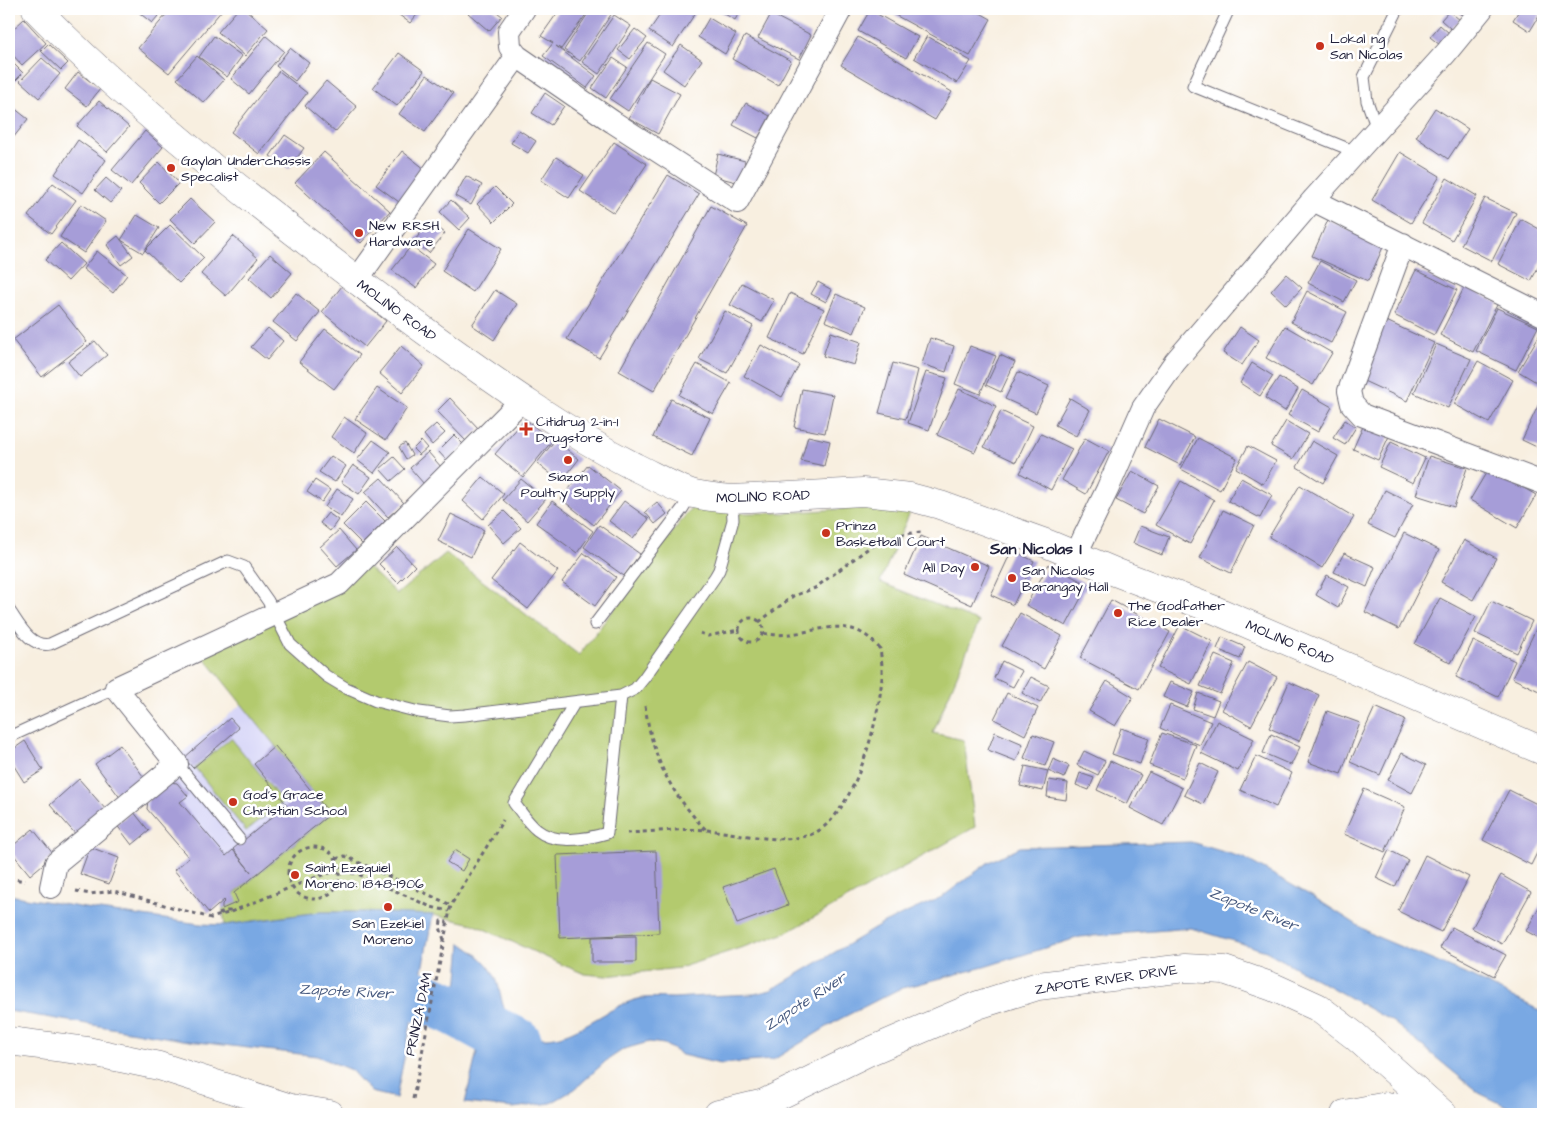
<svg xmlns="http://www.w3.org/2000/svg" width="1552" height="1123" font-family="'Architects Daughter',sans-serif">
<style>
.built{fill:#d8d7f8}
.green{fill:#b3ca6e;stroke:#6a7654}
.water{fill:#79a8e3;stroke:#4e658f}
.lines{fill:none;stroke-linecap:round;stroke-linejoin:round}
.river{stroke:#79a8e3;stroke-width:51}
.building{fill:#a69dd8}
.service-casing{stroke:#6d6a75;stroke-width:13}
.minor-casing{stroke:#6d6a75;stroke-width:24}
.tertiary-casing{stroke:#6d6a75;stroke-width:29}
.secondary-casing{stroke:#6d6a75;stroke-width:29}
.path{stroke:#6d6a75;stroke-width:3;stroke-dasharray:4 4;stroke-linecap:butt}
.service{stroke:#fff;stroke-width:11}
.minor{stroke:#fff;stroke-width:22}
.tertiary{stroke:#fff;stroke-width:28}
.secondary{stroke:#fff;stroke-width:28}
.poi-dot{fill:#c8321e;stroke:#fff;stroke-width:2}
.labels{text-anchor:middle;stroke-width:5;stroke-linejoin:round;paint-order:stroke}
.poi-label{font-size:14px;fill:#22223b;stroke:#fff;text-anchor:start}
.street-label{font-size:14px;fill:#22223b;stroke:#fff}
.water-label{font-size:15px;font-style:italic;fill:#45587e;stroke:#fff}
.quarter-label{font-size:16px;font-weight:bold;fill:#22223b;stroke:#fff}
</style>
<rect width="100%" height="100%" fill="#fff"/>
<filter id="ink" filterUnits="userSpaceOnUse"><feTurbulence type="fractalNoise" baseFrequency=".02" numOctaves="2"/><feDisplacementMap in="SourceGraphic" scale="10" xChannelSelector="R" yChannelSelector="G"/><feConvolveMatrix kernelMatrix="1 2 1 2 8 2 1 2 1" color-interpolation-filters="sRGB"/></filter>
<filter id="wash" filterUnits="userSpaceOnUse"><feTurbulence type="fractalNoise" baseFrequency=".0096" numOctaves="4" result="noise"/><feDisplacementMap in="SourceGraphic" scale="20" xChannelSelector="R" yChannelSelector="G"/><feGaussianBlur stdDeviation="1.12" result="paint"/><feColorMatrix in="noise" values="0 0 0 0 0 0 0 0 0 0 0 0 0 0 0 0 0 1.4 0 .05"/><feComposite in="paint" operator="in"/></filter>
<g filter="url(#wash)">
<rect width="100%" height="100%" fill="#f8efe0"/>
<path class="built" d="M242 704 330 814 225 901 144 804 188 767 178 756Z"/>
<path class="green" d="M694 504 742 513H783L854 508 911 510 880 582 979 622 933 733 964 740 975 827 786 933 679 968 606 976 585 974 563 965 473 924 433 915 361 912H320L225 925 222 904 330 814 203 656 367 566 397 594 446 553 579 655Z
M231 738 283 802 246 831 195 768Z"/>
<path class="water" d="M1191 842 1244 858 1315 898 1373 935 1472 977 1543 1012V1114H1523L1479 1093 1393 1022 1266 951 1191 928 1080 937 984 967 899 989 840 1019 773 1060 720 1064 682 1055 664 1044 649 1042 624 1049 606 1061 575 1089 551 1103 513 1108 465 1103 479 1043 453 1036 461 943C476 953 490 963 497 981 502 996 502 1015 515 1026 558 1063 602 1003 644 998 654 997 664 998 674 998 701 996 728 995 754 994L771 990 884 923 942 897 989 862 1020 847Z
M9 895 85 908 200 924 225 925 320 912H361L433 915 396 1098 371 1092 351 1070 317 1056 189 1041 9 1011Z"/>
<g class="lines">
<path class="river" d="M347 989C371 990 396 991 420 997 454 1006 484 1029 517 1043"/>
</g>
<g id="blocks">
<path class="building" d="M139 9H164L152 23 137 11Z
M171 9H223L169 73 138 48Z
M238 9H245L268 29 245 56 218 32Z
M391 9H422L410 23Z
M471 9H493L502 16 489 31 468 13Z
M560 9H590L561 49 556 46 596 76 587 88 543 56 553 43 541 36Z
M591 9H605L612 13 580 61 564 50Z
M664 9H698L673 47 649 31Z
M716 9H741L735 20Z
M884 9H973L991 19 970 56Z
M1454 9H1468L1462 15Z
M1520 9H1533L1541 13 1530 31 1513 20Z
M870 10 918 37 906 58 858 31Z
M1449 11 1460 20 1451 29 1441 20Z
M771 14 811 35 799 59 758 38Z
M614 15 631 26 599 74 582 62Z
M709 18 736 34 725 54 698 37Z
M24 19 46 43 22 65 9 51V33Z
M1440 25 1449 33 1440 45 1430 37Z
M635 29 647 38 630 59 618 50Z
M214 36 242 56 227 77 199 57Z
M266 36 284 51 249 94 231 79Z
M745 36 791 61 778 85 732 59Z
M927 36 971 61 957 83 914 58Z
M858 37 952 92 935 120 841 65Z
M648 43 665 54 628 111 610 99Z
M48 44 68 63 61 70 41 51Z
M681 45 702 60 684 85 663 70Z
M290 48 309 63 295 81 276 66Z
M399 53 424 71 397 106 373 88Z
M197 56 224 80 204 103 177 79Z
M42 58 60 74 39 98 20 81Z
M613 58 627 67 606 98 592 88Z
M9 59 23 73 9 87Z
M279 71 307 93 259 154 231 132Z
M78 72 100 89 87 106 65 89Z
M427 75 453 93 425 132 399 114Z
M650 78 680 94 658 134 629 118Z
M326 81 357 107 335 132 305 106Z
M545 93 564 106 551 125 532 113Z
M99 101 129 127 107 152 77 126Z
M746 103 770 116 758 138 733 125Z
M9 104 28 119 13 138 9 135Z
M1435 108 1468 129 1448 159 1416 137Z
M519 130 536 141 528 153 511 143Z
M145 131 163 147 131 185 112 170Z
M285 135 304 148 289 169 270 156Z
M78 140 106 160 83 193 55 174Z
M614 142 647 164 614 213 580 191Z
M402 151 425 169 399 202 376 185Z
M324 152 390 211 361 243 295 183Z
M1400 152 1440 176 1411 223 1372 200Z
M718 154 745 161 740 183 713 176Z
M556 157 584 175 569 198 541 180Z
M159 162 179 183 159 203 139 183Z
M668 175 699 194 599 358 567 339Z
M466 176 482 185 471 205 455 196Z
M106 178 121 191 110 203 95 190Z
M1447 178 1477 196 1452 240 1422 223Z
M53 183 76 200 51 234 28 216Z
M495 187 512 204 494 222 477 204Z
M1485 198 1516 213 1492 261 1461 245Z
M190 199 215 222 195 243 170 219Z
M451 200 470 218 459 230 440 212Z
M81 204 106 221 84 253 60 237Z
M711 206 747 226 654 391 619 371Z
M137 215 159 228 143 253 121 240Z
M1521 219 1543 231V258L1531 281 1498 264Z
M1328 220 1384 245 1368 281 1312 256Z
M430 222 445 233 429 253 414 241Z
M170 225 204 258 179 283 145 250Z
M469 229 501 249 473 292 442 271Z
M118 236 133 256 121 265 107 245Z
M233 236 258 258 226 296 201 274Z
M61 243 84 264 68 281 45 260Z
M411 246 434 264 416 288 392 270Z
M97 251 127 275 113 293 83 269Z
M270 254 292 273 271 298 249 278Z
M1320 261 1356 280 1344 302 1308 283Z
M1416 270 1457 290 1434 335 1394 315Z
M1286 274 1302 288 1286 305 1271 291Z
M818 282 832 290 826 302 811 294Z
M742 283 774 300 762 322 730 305Z
M342 286 386 321 365 347 322 312Z
M1465 286 1498 303 1473 352 1440 335Z
M495 290 517 304 494 340 472 325Z
M1307 291 1347 312 1331 343 1291 322Z
M296 293 320 312 297 341 273 322Z
M790 293 824 309 803 354 769 338Z
M836 294 865 307 854 333 825 321Z
M58 305 87 342 42 377 13 340Z
M1497 308 1538 327 1516 370 1476 351Z
M725 311 753 326 727 373 699 359Z
M1382 319 1434 343 1407 401 1355 377Z
M1285 326 1332 353 1313 385 1266 358Z
M1240 327 1259 340 1242 365 1223 353Z
M268 328 283 341 267 360 251 347Z
M325 329 360 355 334 389 299 362Z
M1543 329V386L1518 371Z
M831 332 861 342 854 365 823 356Z
M930 338 954 346 946 372 922 364Z
M95 341 107 355 80 377 68 362Z
M1436 344 1471 359 1448 408 1414 393Z
M761 345 799 365 782 397 744 376Z
M401 346 424 366 402 393 379 373Z
M970 346 996 356 980 394 955 384Z
M1000 355 1015 362 1001 392 986 385Z
M1478 361 1513 380 1489 423 1454 404Z
M893 363 918 370 906 419 879 413Z
M1252 363 1273 376 1260 396 1240 383Z
M697 364 731 383 713 414 679 395Z
M926 372 947 378 929 430 908 423Z
M1018 372 1049 386 1036 413 1005 399Z
M1279 377 1298 389 1285 411 1265 398Z
M377 388 407 408 386 440 355 419Z
M802 389 833 395 825 433 794 427Z
M959 389 996 406 975 452 937 435Z
M1302 390 1332 407 1318 432 1288 415Z
M1543 395V450L1522 440Z
M450 398 479 429 466 441 437 411Z
M1070 398 1090 410 1076 436 1055 425Z
M671 399 710 418 692 456 653 437Z
M1001 411 1033 426 1016 462 984 447Z
M344 417 367 433 354 453 331 437Z
M525 419 552 441 523 477 495 454Z
M1159 419 1195 437 1180 465 1145 447Z
M1345 420 1356 427 1345 445 1333 438Z
M1286 421 1308 434 1293 459 1271 446Z
M1365 422 1390 434 1378 460 1353 449Z
M436 424 445 433 432 445 424 435Z
M1041 434 1072 449 1051 490 1020 473Z
M454 435 464 445 448 462 438 451Z
M808 436 830 441 824 466 801 461Z
M1085 438 1109 451 1086 494 1062 480Z
M1198 438 1237 458 1220 490 1181 469Z
M373 440 390 452 374 473 357 460Z
M555 440 579 459 561 482 537 463Z
M421 441 427 448 419 455 413 449Z
M1312 441 1338 456 1323 483 1297 467Z
M1391 442 1425 458 1413 483 1379 467Z
M405 443 412 455 406 459 399 447Z
M1248 446 1276 461 1263 484 1236 468Z
M428 452 442 468 424 484 410 468Z
M331 456 346 466 335 482 319 472Z
M1429 456 1467 468 1454 507 1416 495Z
M394 457 405 469 391 481 380 469Z
M353 465 371 477 359 494 341 482Z
M588 465 621 491 594 525 561 499Z
M1489 468 1536 495 1517 528 1470 500Z
M1132 471 1159 486 1143 514 1116 500Z
M483 477 504 494 483 519 463 501Z
M381 478 404 503 388 517 365 492Z
M1241 478 1272 495 1260 518 1228 501Z
M521 479 546 499 527 521 503 500Z
M315 480 330 490 322 502 307 492Z
M1181 481 1214 500 1190 544 1156 525Z
M1300 485 1354 517 1322 568 1269 537Z
M337 489 353 499 341 517 325 507Z
M1385 490 1413 504 1395 538 1368 525Z
M552 501 593 531 577 553 536 523Z
M624 501 649 519 633 539 609 521Z
M366 502 385 521 362 544 343 525Z
M657 502 667 514 655 524 645 512Z
M1223 510 1254 525 1231 573 1200 558Z
M504 511 521 528 504 543 488 525Z
M328 513 338 520 330 531 320 523Z
M451 514 484 530 471 557 438 541Z
M599 525 640 554 624 576 584 547Z
M1140 526 1169 537 1162 555 1133 543Z
M339 530 356 550 337 566 320 547Z
M1404 533 1439 550 1399 629 1365 612Z
M921 536 989 566 972 605 904 575Z
M1464 540 1496 558 1473 600 1441 582Z
M520 542 558 571 528 609 491 580Z
M397 547 415 566 398 583 379 564Z
M1012 550 1034 561 1013 605 991 595Z
M584 553 616 577 595 606 562 582Z
M1344 553 1375 567 1367 587 1334 572Z
M1049 564 1088 585 1066 626 1026 605Z
M1327 575 1349 587 1338 608 1316 595Z
M1440 598 1476 617 1451 663 1415 644Z
M1111 600 1170 632 1139 689 1080 658Z
M1491 601 1532 621 1517 653 1475 633Z
M1020 613 1062 636 1044 669 1002 646Z
M1539 623 1543 625V693L1512 678Z
M1180 625 1212 641 1191 684 1158 668Z
M1222 637 1245 647 1240 659 1217 649Z
M1473 641 1515 661 1498 697 1456 677Z
M1215 655 1234 663 1220 694 1200 686Z
M1002 661 1022 671 1013 687 994 678Z
M1248 662 1277 677 1251 726 1222 710Z
M1031 677 1049 686 1040 703 1022 693Z
M1107 681 1133 697 1115 726 1089 711Z
M1170 682 1194 692 1187 707 1163 697Z
M1289 682 1319 695 1299 741 1269 728Z
M1007 693 1038 708 1025 735 994 719Z
M1198 693 1219 701 1213 716 1193 709Z
M1170 705 1211 722 1200 745 1160 728Z
M1375 707 1405 720 1380 775 1350 762Z
M1327 711 1360 723 1341 774 1308 762Z
M230 718 239 728 193 768 184 758Z
M1217 721 1254 739 1238 771 1201 753Z
M1121 728 1149 738 1140 764 1112 754Z
M995 732 1023 744 1016 761 988 750Z
M1162 733 1196 745 1183 778 1149 765Z
M1033 734 1054 742 1045 766 1024 758Z
M1271 734 1300 747 1291 765 1263 753Z
M25 741 43 770 24 782 9 758V752Z
M120 745 146 780 121 799 95 764Z
M275 746 330 814 234 893 238 902 222 909V904L225 901 224 900 209 913 174 870 189 858 147 809 148 800 169 782 177 783 188 796 180 802 226 856 233 850 251 872 233 849 287 805 254 764Z
M1084 751 1105 761 1098 775 1077 765Z
M1402 753 1426 765 1412 793 1388 780Z
M1256 756 1292 773 1276 807 1240 790Z
M1053 759 1069 766 1064 778 1048 771 1043 791 1020 786 1025 766 1048 771Z
M1110 761 1141 775 1127 804 1097 790Z
M1200 763 1218 772 1203 804 1184 795Z
M1149 772 1182 788 1163 825 1130 808Z
M1080 773 1094 778 1089 790 1076 785Z
M79 779 107 811 78 837 50 805Z
M1049 780 1068 783 1066 800 1047 797Z
M1364 789 1405 807 1385 852 1344 834Z
M1509 790 1543 807V841L1531 865 1483 840Z
M133 811 149 831 132 845 116 824Z
M33 829 54 855 30 875 9 849Z
M90 847 119 858 109 884 80 874Z
M455 850 469 859 462 871 447 862Z
M1389 850 1408 860 1395 887 1376 878Z
M656 851 659 933 560 938 557 855Z
M1425 855 1469 877 1441 932 1398 911Z
M774 869 788 905 737 924 723 887Z
M1501 875 1531 892 1502 944 1472 928Z
M1543 900V940L1526 931Z
M1452 927 1506 955 1494 976 1440 948Z
M636 936V962H592V937Z"/>
</g>
</g>
<g filter="url(#ink)">
<use href="#blocks" fill-opacity="0" stroke="#6d6a75" stroke-width="1"/>
<g class="lines">
<defs>
<path id="service" d="M1229 9 1193 86 1356 152
M1377 129 1367 101 1364 77 1398 9
M9 610C19 624 30 648 50 644L228 561 244 567 268 601 290 644 326 676 346 688 376 701 419 712 450 716 465 715 621 696 635 689 644 678 715 577 719 570 733 520 732 499
M595 624 683 508 692 493
M575 702 514 803C521 812 528 823 537 830 555 845 587 839 607 833L621 696
M9 737 116 688
M177 764 239 839"/>
<path id="minor" d="M524 9 509 31 510 47 517 56 613 122 737 202 841 9
M1313 200 1543 315
M1403 244 1349 391 1352 404 1362 415 1543 483
M356 281 517 56
M1075 556 1107 490 1143 408 1175 362 1313 200 1446 53 1482 9
M51 887 56 863 177 764 116 688 339 584 522 400"/>
<path id="tertiary" d="M1345 1114 1387 1106 1442 1114"/>
<path id="secondary" d="M36 9C105 80 182 144 260 205 317 250 374 294 432 336 497 383 563 430 635 467 654 476 674 488 694 494 707 497 719 498 732 499L863 492 910 497 940 505 1048 544 1115 572 1215 610 1543 751
M9 1041 87 1051 159 1066 291 1108 330 1114
M718 1114 764 1103 868 1052 978 1005 1038 986 1185 968 1224 970 1273 987 1317 1007 1355 1036 1443 1114"/>
</defs>
<use href="#service" class="service-casing"/>
<use href="#minor" class="minor-casing"/>
<use href="#tertiary" class="tertiary-casing"/>
<use href="#secondary" class="secondary-casing"/>
<path class="path" d="M739 630a12 12 0 1 1 24 0a12 12 0 1 1-24 0Z
M759 622 793 596 815 588 870 547 904 534 921 532 923 529
M700 633 708 636 739 630
M645 706C653 759 669 791 706 830
M627 833C653 832 681 828 707 830 739 833 774 844 806 836 851 826 877 727 881 687 883 674 882 661 880 649 845 605 806 643 762 633
M288 873a26 26 0 1 1 52 0a26 26 0 1 1-52 0Z
M336 859 345 856 451 905
M9 878 25 881
M76 891 90 894 114 891 211 918 228 913 314 878 329 873 343 872 358 874 431 907 449 911
M219 914 227 911H232
M444 940 440 927 441 921 447 922
M413 1099 451 905 503 820"/>
<use href="#service" class="service"/>
<use href="#minor" class="minor"/>
<use href="#tertiary" class="tertiary"/>
<use href="#secondary" class="secondary"/>
</g>
</g>
<g class="poi-dot">
<circle cx="1320" cy="46" r="5"/>
<circle cx="171" cy="168" r="5"/>
<circle cx="359" cy="233" r="5"/>
<path d="M523.5 421.5h5v5h5v5h-5v5h-5v-5h-5v-5h5z"/>
<circle cx="568" cy="460" r="5"/>
<circle cx="826" cy="533" r="5"/>
<circle cx="975" cy="567" r="5"/>
<circle cx="1012" cy="578" r="5"/>
<circle cx="1118" cy="613" r="5"/>
<circle cx="233" cy="802" r="5"/>
<circle cx="295" cy="875" r="5"/>
<circle cx="388" cy="907" r="5"/>
</g>
<g class="labels">
<g class="poi-label">
<text x="1330" y="43">Lokal ng<tspan x="1330" dy="16">San Nicolas</tspan></text>
<text x="181" y="165">Gaylan Underchassis<tspan x="181" dy="16">Specalist</tspan></text>
<text x="369" y="230">New RRSH<tspan x="369" dy="16">Hardware</tspan></text>
<text x="536" y="426">Citidrug 2-in-1<tspan x="536" dy="16">Drugstore</tspan></text>
<text x="568" y="481" text-anchor="middle">Siazon<tspan x="568" dy="16">Poultry Supply</tspan></text>
<text x="836" y="530">Prinza<tspan x="836" dy="16">Basketball Court</tspan></text>
<text x="965" y="572" text-anchor="end">All Day</text>
<text x="1022" y="575">San Nicolas<tspan x="1022" dy="16">Barangay Hall</tspan></text>
<text x="1128" y="610">The Godfather<tspan x="1128" dy="16">Rice Dealer</tspan></text>
<text x="243" y="799">God's Grace<tspan x="243" dy="16">Christian School</tspan></text>
<text x="305" y="872">Saint Ezequiel<tspan x="305" dy="16">Moreno: 1848–1906</tspan></text>
<text x="388" y="928" text-anchor="middle">San Ezekiel<tspan x="388" dy="16">Moreno</tspan></text>
</g>
<g class="street-label">
<text transform="translate(397 310) rotate(36)" y="5">MOLINO ROAD</text>
<text transform="translate(763 496) rotate(-2)" y="5">MOLINO ROAD</text>
<text transform="translate(1290 642) rotate(23)" y="5">MOLINO ROAD</text>
<text transform="translate(1106 979) rotate(-8)" y="5">ZAPOTE RIVER DRIVE</text>
<text transform="translate(418 1014) rotate(-78)" y="5">PRINZA DAM</text>
</g>
<g class="water-label">
<text transform="translate(1254 909) rotate(22)" y="5">Zapote River</text>
<text transform="translate(346 991) rotate(3)" y="5">Zapote River</text>
<text transform="translate(805 1001) rotate(-33)" y="5">Zapote River</text>
</g>
<g class="quarter-label">
<text x="1036" y="554">San Nicolas I</text>
</g>
</g>
<rect width="1552" height="1123" fill="none" stroke="#fff" stroke-width="30"/>
</svg>
